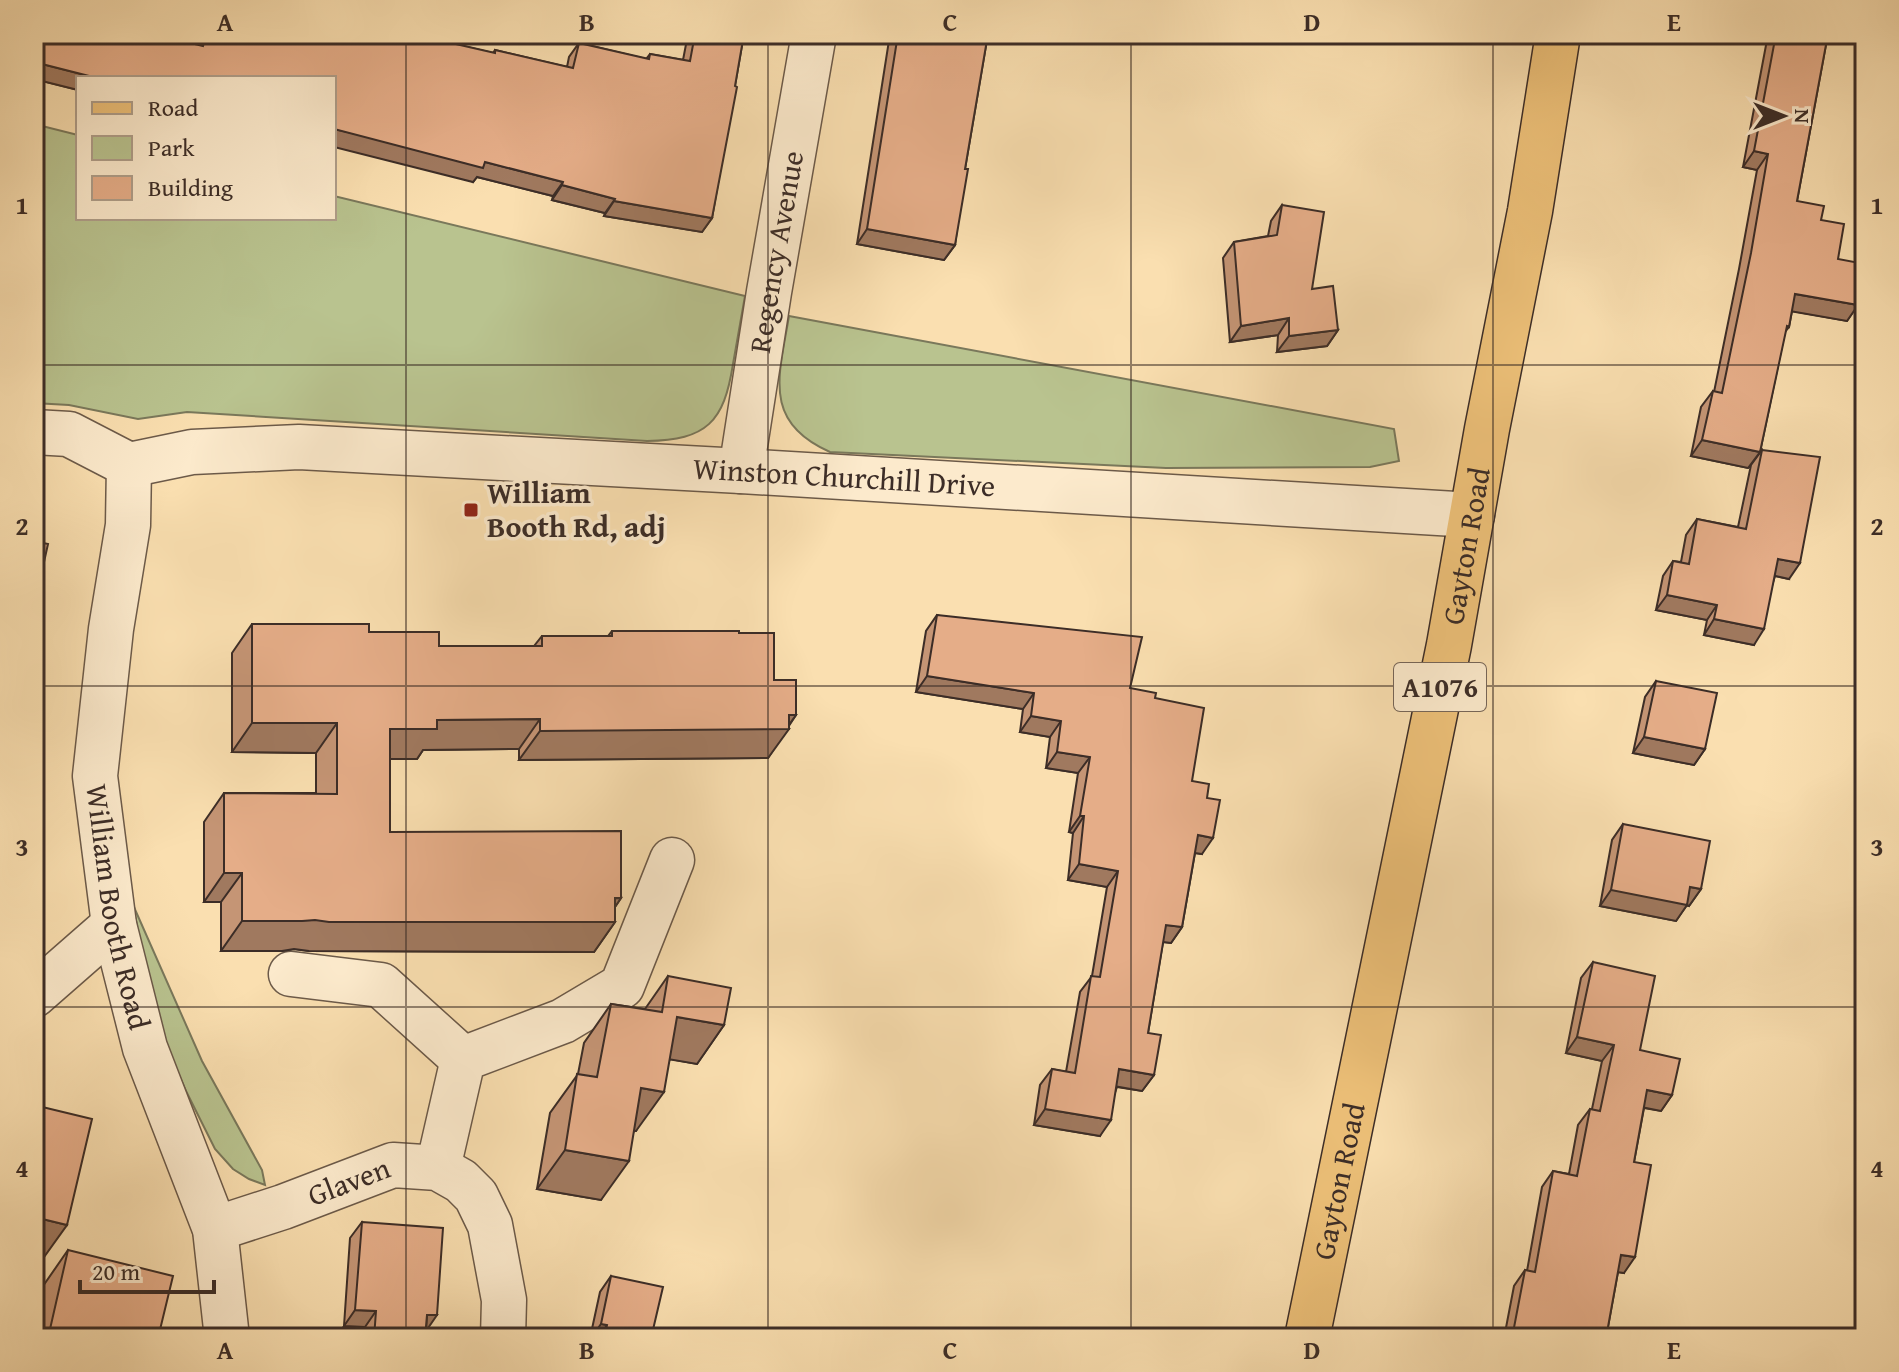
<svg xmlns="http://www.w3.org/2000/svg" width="1899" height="1372" font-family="'Gentium Book Plus',serif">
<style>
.green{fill:#b9c38f;stroke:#7a785b;stroke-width:2}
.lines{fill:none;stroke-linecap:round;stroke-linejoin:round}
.minor-casing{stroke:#6c5a49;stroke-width:47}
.major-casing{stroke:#3c2d27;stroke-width:47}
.minor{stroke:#fceacc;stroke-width:44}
.major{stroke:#edc078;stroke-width:44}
.wall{fill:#c59575;stroke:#3c2d27;stroke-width:2}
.shaded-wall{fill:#a0795f;stroke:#3c2d27;stroke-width:2}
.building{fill:#e5ad88;stroke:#3c2d27;stroke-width:2}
.grid{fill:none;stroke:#3c2d27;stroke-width:2;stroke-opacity:0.55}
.poi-dot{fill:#8f2418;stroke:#fceacc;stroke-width:3}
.labels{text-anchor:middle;stroke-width:7;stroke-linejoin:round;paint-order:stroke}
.shield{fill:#fceacc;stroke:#766658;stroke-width:2}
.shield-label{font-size:28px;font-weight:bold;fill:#3c2d27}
.street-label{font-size:30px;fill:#3c2d27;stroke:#fceacc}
.poi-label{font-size:30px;font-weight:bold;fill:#3c2d27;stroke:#fceacc;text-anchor:start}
.neatline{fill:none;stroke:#3c2d27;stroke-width:3}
.grid-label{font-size:26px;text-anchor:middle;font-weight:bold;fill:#3c2d27}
</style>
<rect width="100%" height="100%" fill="#fadfb0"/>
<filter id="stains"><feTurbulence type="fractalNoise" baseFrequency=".0025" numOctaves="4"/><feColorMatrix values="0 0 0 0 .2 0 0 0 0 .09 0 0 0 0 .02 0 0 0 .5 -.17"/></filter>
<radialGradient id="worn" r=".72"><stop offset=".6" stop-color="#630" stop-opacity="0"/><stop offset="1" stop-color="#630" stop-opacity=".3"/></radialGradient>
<path class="green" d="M34 124 78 135V218H334V196L745 296C741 318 737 341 733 364 724 422 707 440 647 441L187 412 138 419 69 405 34 403Z
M789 316 1394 429 1399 461 1370 467 1166 468 830 452C762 422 779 376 789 316Z
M122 880 202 1061 262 1170 265 1185 249 1179 233 1169 215 1149 186 1091 156 1024Z"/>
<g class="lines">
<defs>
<g id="minor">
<path id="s1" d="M34 432 69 434 129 465 192 452 299 447 741 471 1472 515"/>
<path id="s2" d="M129 465 128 525 111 629 95 776 114 925 145 1048 215 1229 227 1338"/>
<path id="s3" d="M741 471 769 292 814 34"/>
<path d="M291 974 381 985 463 1059"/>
<path d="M34 995 114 925"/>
<path d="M438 1168 463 1059 563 1021 622 986 672 860"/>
<path id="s4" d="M215 1229 283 1207 393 1165 438 1168 461 1181 476 1196 490 1225 504 1300 503 1338"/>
</g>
<g id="major">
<path id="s5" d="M1307 1338 1449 645 1487 429 1530 211 1558 34"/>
</g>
</defs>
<use href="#minor" class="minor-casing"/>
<use href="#major" class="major-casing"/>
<use href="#minor" class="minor"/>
<use href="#major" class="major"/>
</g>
<path class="wall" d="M34 34 197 45 200 34H412L493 53 495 50 567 67 569 57 579 43 646 59 650 54 683 60 688 34H744L712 218 702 232 604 216 605 213 552 200 553 196 477 177 473 182 334 78 78 90 34 79Z
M890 34H988L965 169 955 245 944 260 857 244Z
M1771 34H1828L1797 201 1821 220 1858 305 1847 321 1792 311 1789 327 1785 332 1760 452 1748 468 1691 456 1701 407 1713 391 1714 392 1739 269 1757 170 1743 167 1767 40Z
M1282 205 1312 289 1338 330 1327 346 1277 352 1278 335 1230 342 1223 258 1234 242 1268 236 1271 221Z
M1762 450 1789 579 1775 576 1754 645 1704 635 1707 620 1656 610 1663 576 1673 561 1681 562 1686 535 1697 519 1738 527 1751 465Z
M937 615 1155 698 1192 781 1207 798 1202 854 1195 853 1182 927 1171 943 1163 942 1148 1033 1154 1075 1142 1091 1117 1087 1100 1136 1034 1125 1040 1085 1052 1069 1066 1072 1080 992 1092 976 1107 887 1068 880 1073 833 1069 832 1078 773 1046 768 1050 737 1020 732 1023 709 916 692 926 631Z
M252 624 369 632 439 646H534L542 636H608L612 631 739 633 774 680 796 715 768 758 519 760V749L423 750 417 759H390V832L621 898 615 907V922L594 952 309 951 294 949 282 951H221V902H204V822L224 793H316V753L232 752V653Z
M1656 681 1705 749 1694 765 1633 753 1645 697Z
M1623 824 1701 889 1689 906 1687 905 1676 921 1600 906 1612 840Z
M1593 962 1640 1050 1672 1095 1661 1111 1644 1108 1634 1162 1624 1273 1618 1272 1606 1338H1504L1514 1286 1525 1270 1527 1271 1542 1187 1553 1171 1569 1174 1578 1125 1590 1109H1592L1602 1061 1566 1053 1581 978Z
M668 976 724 1025 697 1064 670 1059 636 1131H634L601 1200 537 1189 550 1113 578 1074 584 1043 611 1004 645 1009Z
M362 1222 426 1331 425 1338H364L365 1327 344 1326 350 1238Z
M68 1250 158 1338H34V1319L41 1289Z
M611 1276 652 1334 658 1338H590L600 1292Z"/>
<path class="shaded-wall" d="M34 62 97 78H78V90L34 79Z
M334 129 485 162 563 182 553 196 477 177 473 182 334 147Z
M1754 151 1768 154 1757 170 1743 167Z
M562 185 615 199 605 213 552 200Z
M614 201 712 218 702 232 604 216Z
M867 229 955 245 944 260 857 244Z
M1795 294 1858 305 1847 321 1784 310Z
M1289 318 1278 335 1230 342 1241 326Z
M1338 330 1327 346 1277 352 1289 336Z
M1702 440 1760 452 1748 468 1691 456Z
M1778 559 1800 563 1789 579 1767 574Z
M1667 595 1717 605 1707 620 1656 610Z
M1714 619 1764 629 1754 645 1704 635Z
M927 676 1034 693 1023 709 916 692Z
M789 715H796L786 729H789L768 758 519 760 540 731Z
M1031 716 1061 721 1050 737 1020 732Z
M540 719 519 749 423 750 417 759H369L390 729 437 720Z
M252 723H337L316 753 232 752Z
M1644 737 1705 749 1694 765 1633 753Z
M1057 752 1090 757 1078 773 1046 768Z
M1080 816H1084L1073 833 1069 832Z
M1198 835 1213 838 1202 854 1187 852Z
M1079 864 1118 871 1107 887 1068 880Z
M224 873H242L221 902H204Z
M1690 887 1701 889 1689 906 1687 905 1676 921 1600 906 1611 890Z
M621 898 605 922H615L594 952 309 951 294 949 282 951H221L242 921 315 920Z
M1166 925 1182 927 1171 943 1155 941Z
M677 1017 724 1025 697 1064 650 1056Z
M1577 1037 1614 1045 1602 1061 1566 1053Z
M1119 1069 1154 1075 1142 1091 1108 1085Z
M641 1088 664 1092 636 1131 614 1127Z
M1647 1090 1672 1095 1661 1111 1636 1106Z
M1045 1109 1111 1120 1100 1136 1034 1125Z
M565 1150 629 1161 601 1200 537 1189Z
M34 1217 67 1225 39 1264 34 1262Z
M1621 1255 1635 1257 1624 1273 1609 1271Z
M355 1310 376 1311 365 1327 344 1326Z
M427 1315H437L426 1331Z
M601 1324 607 1325 598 1338H591Z"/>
<path class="building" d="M34 34H154L203 46 207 34H412L495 53V50L573 68 579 43 649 59 650 54 690 61 695 34H744L735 86 737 87 712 218 614 201 615 199 562 185 563 182 485 162 483 168 334 129V78H97L34 62Z
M898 34H988L965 169H968L955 245 867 229Z
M1776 34H1828L1797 201 1824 206 1821 220 1844 224 1838 259 1865 264V266L1858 305 1795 294 1789 327 1787 326 1760 452 1702 440 1713 391 1722 393 1751 253 1768 154 1754 151Z
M1282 205 1324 212 1312 289 1333 286 1338 330 1289 336V318L1241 326 1234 242 1277 235Z
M1762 450 1820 457 1800 563 1778 559 1764 629 1714 619 1717 605 1667 595 1673 561 1689 564 1697 519 1746 529Z
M34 541 48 544 34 607Z
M937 615 1142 637 1130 688 1156 693 1155 698 1204 708 1192 781 1209 784 1207 798 1220 800 1213 838 1198 835 1182 927 1166 925 1148 1033 1161 1035 1154 1075 1119 1069 1111 1120 1045 1109 1052 1069 1075 1073 1091 976 1100 977 1118 871 1079 864 1084 816H1080L1090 757 1057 752 1061 721 1031 716 1034 693 927 676Z
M252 624H369V632H439V646H542V636H612V631H739V633H774V680H796V715H789V729L540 731V719L437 720V729H390V832L621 831V898H615V922H329L315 920 302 921H242V873H224V793L337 794V723H252Z
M1656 681 1717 693 1705 749 1644 737Z
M1623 824 1710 841 1701 889 1690 887 1687 905 1611 890Z
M1593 962 1655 976 1640 1050 1680 1059 1672 1095 1647 1090 1634 1162 1651 1165 1635 1257 1621 1255 1606 1338H1512L1525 1270 1535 1272 1553 1171 1577 1176 1590 1109 1600 1111 1614 1045 1577 1037Z
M668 976 731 988 724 1025 677 1017 664 1092 641 1088 629 1161 565 1150 577 1074 597 1077 611 1004 662 1012Z
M34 1105 92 1119 67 1225 34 1217Z
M362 1222 443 1228 437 1315H427L425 1338H374L376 1311 355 1310Z
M68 1250 173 1276 158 1338H48Z
M611 1276 663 1287 652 1334 658 1335V1338H604L607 1325 601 1324Z"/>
<path class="grid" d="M406 34V1338M768 34V1338M1131 34V1338M1493 34V1338M34 365H1865M34 686H1865M34 1007H1865"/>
<rect class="poi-dot" x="463" y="502" width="16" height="16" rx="4"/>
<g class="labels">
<rect class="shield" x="1394" y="663" width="92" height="48" rx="6"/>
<g class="shield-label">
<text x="1440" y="697">A1076</text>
</g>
<g class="street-label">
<text dy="10" stroke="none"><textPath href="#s3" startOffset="222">Regency Avenue</textPath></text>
<text dy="10" stroke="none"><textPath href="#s1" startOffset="820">Winston Churchill Drive</textPath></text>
<text dy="10" stroke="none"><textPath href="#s5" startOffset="808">Gayton Road</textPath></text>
<text dy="10" stroke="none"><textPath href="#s2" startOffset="446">William Booth Road</textPath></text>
<text dy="10" stroke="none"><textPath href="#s5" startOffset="160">Gayton Road</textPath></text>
<text dy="10" stroke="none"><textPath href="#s4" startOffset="142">Glaven</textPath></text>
</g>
<g class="poi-label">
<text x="487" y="503">William<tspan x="487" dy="34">Booth Rd, adj</tspan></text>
</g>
</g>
<rect width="1899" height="1372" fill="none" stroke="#fadfb0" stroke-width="88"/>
<rect x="76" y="76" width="260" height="144" fill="#fceacc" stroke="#af9e8a" stroke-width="2"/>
<rect x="92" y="102" width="40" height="12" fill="#edc078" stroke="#af9e8a" stroke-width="2"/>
<text x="148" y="116" font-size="24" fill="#3c2d27">Road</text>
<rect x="92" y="136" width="40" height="24" fill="#b9c38f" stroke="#af9e8a" stroke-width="2"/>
<text x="148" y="156" font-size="24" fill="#3c2d27">Park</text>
<rect x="92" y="176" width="40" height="24" fill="#e5ad88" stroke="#af9e8a" stroke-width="2"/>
<text x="148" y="196" font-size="24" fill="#3c2d27">Building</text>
<g transform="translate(1783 116) rotate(90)" stroke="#fceacc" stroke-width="6" paint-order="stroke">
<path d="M0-6L14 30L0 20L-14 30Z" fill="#3c2d27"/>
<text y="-12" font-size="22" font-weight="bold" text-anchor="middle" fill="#3c2d27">N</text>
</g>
<path d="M80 1280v12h134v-12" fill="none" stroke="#3c2d27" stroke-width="4"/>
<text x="92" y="1280" font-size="24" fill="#3c2d27" stroke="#fceacc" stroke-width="6" paint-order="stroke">20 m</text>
<rect x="44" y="44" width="1811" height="1284" class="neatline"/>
<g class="grid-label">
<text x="225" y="31">A</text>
<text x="587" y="31">B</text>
<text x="950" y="31">C</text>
<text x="1312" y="31">D</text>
<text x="1674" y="31">E</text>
<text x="22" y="214">1</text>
<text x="1877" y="214">1</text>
<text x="22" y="535">2</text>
<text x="1877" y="535">2</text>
<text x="22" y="856">3</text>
<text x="1877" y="856">3</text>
<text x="22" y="1177">4</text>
<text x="1877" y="1177">4</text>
<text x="225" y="1359">A</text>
<text x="587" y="1359">B</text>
<text x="950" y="1359">C</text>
<text x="1312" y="1359">D</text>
<text x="1674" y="1359">E</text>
</g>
<rect width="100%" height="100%" filter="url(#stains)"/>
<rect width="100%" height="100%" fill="url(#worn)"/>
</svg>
